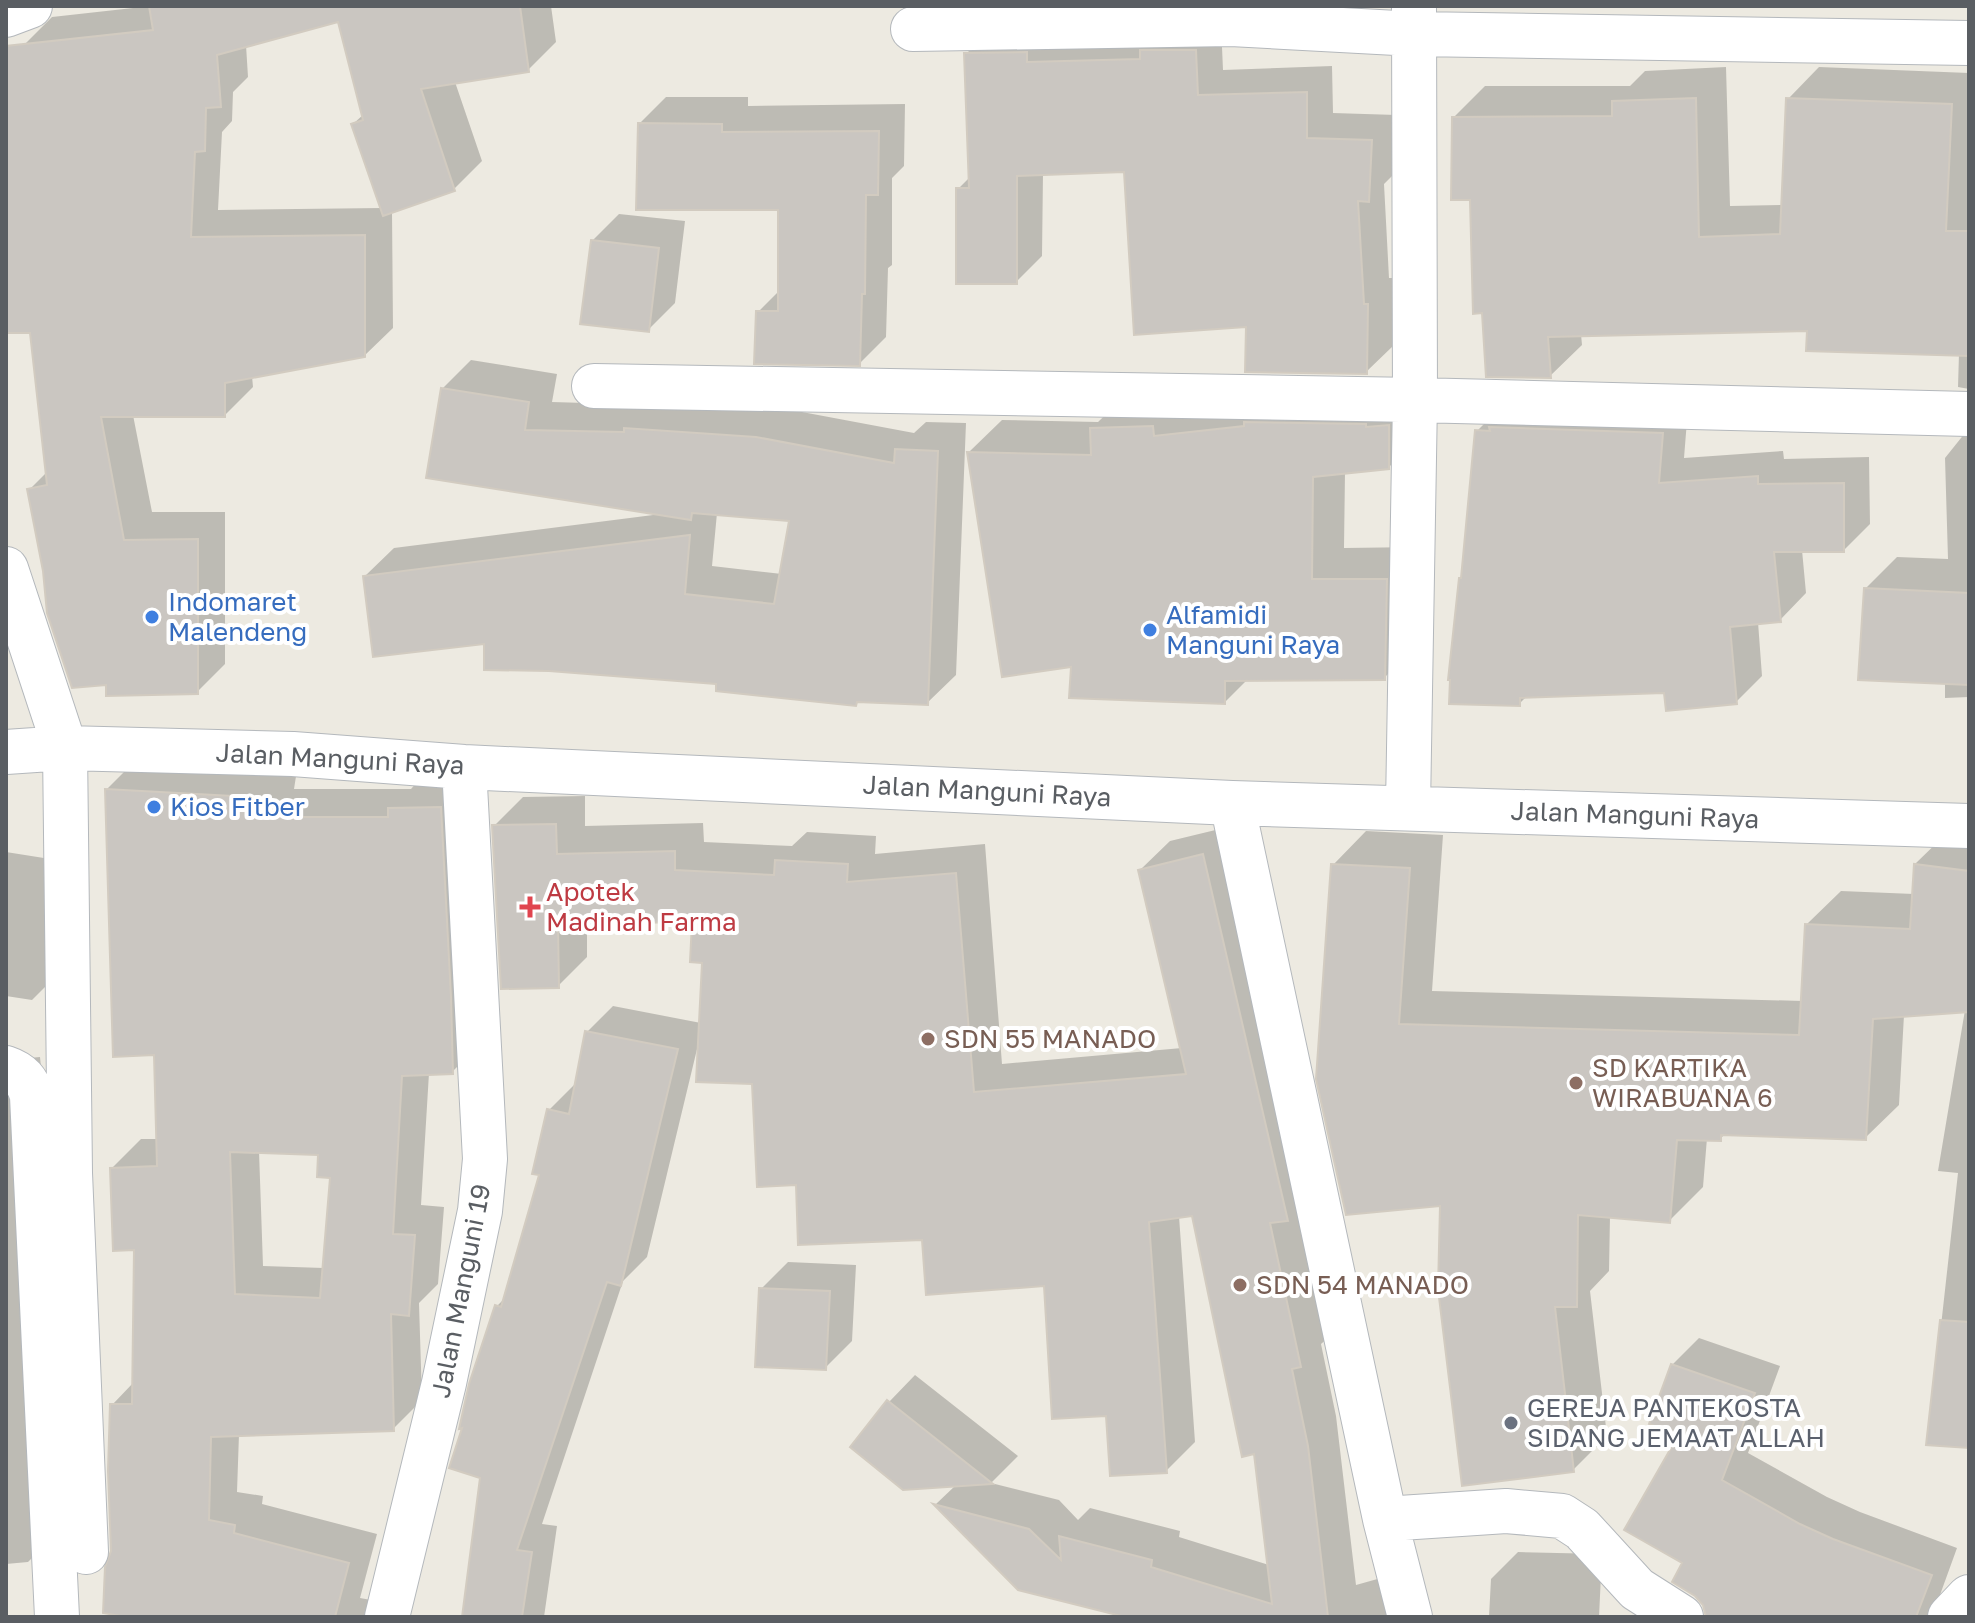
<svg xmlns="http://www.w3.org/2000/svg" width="1975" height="1623" font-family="'Golos Text',sans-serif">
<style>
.shadow{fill:#0003;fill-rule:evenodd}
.building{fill:#cac6c1;stroke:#d2cbc0;stroke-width:2;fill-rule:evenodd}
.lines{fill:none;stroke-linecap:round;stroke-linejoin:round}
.minor-casing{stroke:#b4b8bc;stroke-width:46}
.minor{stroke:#fff;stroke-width:44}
.shop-dot{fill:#3f7fe0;stroke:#fff;stroke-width:3}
.health-dot{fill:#e0444e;stroke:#fff;stroke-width:3}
.education-dot{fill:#8d6e63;stroke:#fff;stroke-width:3}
.worship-dot{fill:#6b7280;stroke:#fff;stroke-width:3}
.labels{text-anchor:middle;stroke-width:8;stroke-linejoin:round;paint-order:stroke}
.shop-label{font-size:26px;fill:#366cbe;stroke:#fff;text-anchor:start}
.street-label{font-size:26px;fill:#5a5e63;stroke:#fff}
.health-label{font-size:26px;fill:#be3a42;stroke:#fff;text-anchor:start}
.education-label{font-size:26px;fill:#785e54;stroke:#fff;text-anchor:start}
.worship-label{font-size:26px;fill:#5b616d;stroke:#fff;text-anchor:start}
</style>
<rect width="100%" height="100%" fill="#edeae1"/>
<path class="shadow" d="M151 6H551L556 42 528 70 455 82 482 161 454 189 392 211 393 328 364 356 252 376 253 387 225 415H133L152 512H225V664L197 692 108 683 45 570 29 490 48 471 32 331H6V71L24 45 52 17ZM340 20 364 114 353 124 382 208 218 210 222 132 232 121 233 92 248 77 246 45Z
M1221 24 1223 70 1332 66 1333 113 1397 115 1395 173 1384 184 1389 278H1393V346L1366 372 1248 325 1126 170 1043 173 1042 256 1016 282 958 189 971 176 966 54 992 28Z
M1726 67 1730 206 1783 205 1788 99 1819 67 1969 73V389L1958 387 1959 353 1809 329 1581 334 1582 345 1550 376 1472 198 1454 117 1485 86H1630L1645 71Z
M666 97H748V106L905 104 904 166 892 178V265L888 268 886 337 859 364 758 312 780 290V208L639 124Z
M619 214 685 221 675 303 648 330 592 241Z
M471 360 557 374 552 402 786 409 914 433 926 422 966 423 956 675 927 703 860 700 856 704 719 682 486 642 365 576 394 548 661 514 442 389ZM717 513 792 519 782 574 712 566Z
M1398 392 1421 435 1388 468 1345 472 1344 548 1419 547 1417 645 1384 678 1248 679 1225 702 1073 664 969 452 1002 420 1098 422 1125 396Z
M1503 405 1688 408 1684 458 1783 451 1784 459 1869 457 1870 524 1844 550H1802L1806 593 1780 620 1758 622 1762 676 1736 702 1666 691 1527 696 1519 704 1463 577 1477 431Z
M1969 428V697L1945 698V682L1866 588 1897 557 1948 559 1945 458Z
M136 760 297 770 294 789H411L419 780 469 779 481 1043 452 1072 429 1073 421 1205 444 1207 438 1284 419 1303 422 1400 393 1429 239 1434 237 1492 263 1496 262 1504 377 1534 360 1598 371 1600 366 1617H137L113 1551 112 1405 134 1382 136 1248 112 1168 141 1139H158L156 1053 107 789ZM259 1151 320 1153 332 1176 324 1268 263 1266Z
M585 796V826L703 823 704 842 792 846 807 832 876 836 875 854 985 844 1002 1064 1182 1048 1140 870 1170 841 1232 826 1330 1336 1321 1344 1336 1416 1356 1585 1381 1578 1391 1617H1133L1019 1588 936 1504 956 1485 889 1402 915 1375 1018 1456 991 1483 1059 1500 1078 1520 1090 1508 1180 1531 1179 1537 1269 1565 1256 1452 1194 1214 1179 1216 1195 1442 1166 1471 1108 1414 1046 1284 924 1238 798 1183 754 1083 698 1045 647 1257 623 1281 542 1524 557 1526 544 1617H464L482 1476 497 1306 506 1297 541 1174 549 1110 575 1084 587 1032 613 1006 701 1023 704 961 694 920 587 922V957L558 986 494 826 523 797Z
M1366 831 1443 835 1432 991 1803 1001 1807 924 1841 891 1914 894 1915 864 1949 831 1969 833V1446L1928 1443 1958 1173 1938 1171 1965 1010 1904 1015 1899 1105 1865 1138 1726 1133 1720 1139 1707 1138 1703 1187 1669 1221 1610 1216 1609 1271 1590 1291 1607 1436 1573 1470 1442 1204 1333 865Z
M6 852 88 865 89 887 80 952 32 1000 6 996Z
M40 1057 74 1404 79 1511 28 1562 6 1564V1060Z
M788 1262 856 1265 852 1341 825 1368 761 1289Z
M1699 1338 1780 1366 1748 1453 1827 1497 1860 1512 1957 1548 1932 1617H1660L1695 1612 1708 1616 1685 1562 1681 1433 1672 1365Z
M1518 1552 1602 1554 1599 1617H1489L1491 1579Z"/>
<path class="building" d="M149 6H520L529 72 421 89 455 191 383 216 351 124 363 120 338 22 217 55 221 107 206 108 205 151 195 152 191 237 365 235V357L225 383V417H101L124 540 198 539V694L106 696V685L72 688 47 613 43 571 27 489 47 485 30 333H6V46L153 30Z
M1140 50H1196L1198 95 1307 92V138L1372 140 1369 202 1358 201 1364 304H1368L1367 374 1245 372 1246 327 1134 335 1124 172 1017 176V284H956V188H969L964 53 1027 52V62L1140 59Z
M1696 98 1699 237 1780 234 1786 98 1952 104 1946 231H1969V356L1806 351 1807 331 1548 337 1551 378 1486 377 1482 313 1473 314 1470 200H1451L1452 117 1612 116V101Z
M638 123 722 124V132L879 131 878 195H866L865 294H862L860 366 754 364 756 311H778V210H636Z
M591 240 659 248 649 332 580 324Z
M441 388 529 402 525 430 624 432V428L756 437 894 463 895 449 938 451 928 705 857 702 856 706 716 691V684L549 671 484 670V644L373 657 363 576 690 535 685 594 774 604 789 521 692 513 691 520 426 478Z
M1244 422 1366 424V427L1389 425V469L1313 477 1312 579H1387L1385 680 1225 681V704L1069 698 1071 667 1002 677 967 452 1091 455 1090 428 1153 426 1154 436 1244 426Z
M1489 427 1663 433 1659 483 1758 476V484L1844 483V552H1774L1781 622 1730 627 1737 704 1666 711 1664 693 1520 698V706L1449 704 1450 680H1448L1459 578H1461L1475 430 1490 431Z
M1864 588 1969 593V685L1858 680Z
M105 789 269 798 266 817H388V808L441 807 451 997 453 1074 402 1076 393 1234 415 1235 409 1316 391 1314 394 1431 211 1437 209 1520 235 1525 234 1533 349 1563 335 1617H126L103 1613 105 1567 111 1551 108 1471 110 1404H132L134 1250 113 1251 110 1168 157 1166 154 1055 113 1057ZM230 1152 318 1155 317 1177 330 1178 320 1298 235 1294Z
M556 824 557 854 675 851V870L774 875 775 860 848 864 847 882 956 873 974 1092 1186 1074 1138 870 1203 854 1288 1221 1270 1223 1301 1367 1292 1369 1308 1446 1328 1617H1125L1018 1590 933 1504 1029 1529 1061 1560 1059 1536 1152 1560 1151 1567 1272 1604 1254 1454 1242 1457 1192 1216 1149 1222 1167 1473 1110 1476 1106 1416 1052 1419 1044 1286 926 1295 922 1240 798 1245 796 1185 757 1187 752 1084 696 1082 702 963 690 962 692 922 558 924 559 988 501 989 492 825Z
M1331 864 1410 868 1399 1024 1799 1035 1805 924 1910 929 1914 864 1969 871V1012L1873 1019 1866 1140 1721 1135V1141L1677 1140 1670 1223 1578 1215 1577 1307H1555L1574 1472 1462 1486 1438 1289 1440 1206 1346 1215 1316 1079Z
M585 1031 678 1049 621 1286 607 1282 517 1550 532 1552 522 1617H462L480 1478 449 1468 462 1428 459 1429 469 1384 495 1305 501 1307 539 1175 532 1174 547 1109 569 1114Z
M759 1288 830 1291 826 1370 755 1367Z
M1940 1320 1969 1322V1448L1926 1445Z
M1671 1364 1755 1393 1722 1480 1800 1524 1833 1539 1932 1575 1916 1617H1706L1703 1605 1695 1596 1672 1582 1682 1563 1624 1530 1679 1434 1649 1424Z
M887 1400 993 1484 903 1490 850 1447Z"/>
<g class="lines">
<defs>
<path id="minor" d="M6 15 30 6
M913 29 1231 24 1415 34 1969 43
M594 386 1415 400 1969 414
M6 569 65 748 70 1173 86 1552
M6 752 65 748 293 754 464 767 1232 803 1969 826
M1232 803 1385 1519 1410 1617
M1408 807 1415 400 1414 6
M6 1068C21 1073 28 1081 32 1096L57 1617
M1385 1519 1506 1511 1562 1516 1582 1529 1637 1589 1681 1617
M387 1617 444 1383 480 1211 485 1159 464 767
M1950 1617 1969 1597"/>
</defs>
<use href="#minor" class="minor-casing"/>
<use href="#minor" class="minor"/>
</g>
<g class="shop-dot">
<circle cx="152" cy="617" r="8"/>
<circle cx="1150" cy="630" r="8"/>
<circle cx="154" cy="807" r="8"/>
</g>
<path class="health-dot" d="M526 895h8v8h8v8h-8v8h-8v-8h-8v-8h8z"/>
<g class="education-dot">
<circle cx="928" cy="1039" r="8"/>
<circle cx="1576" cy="1083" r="8"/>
<circle cx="1240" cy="1285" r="8"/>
</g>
<circle class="worship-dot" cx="1511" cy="1423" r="8"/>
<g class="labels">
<g class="shop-label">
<text x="168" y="611">Indomaret<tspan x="168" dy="30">Malendeng</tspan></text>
<text x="1166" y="624">Alfamidi<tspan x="1166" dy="30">Manguni Raya</tspan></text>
<text x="170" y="816">Kios Fitber</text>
</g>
<g class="street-label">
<text transform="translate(340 759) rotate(3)" y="9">Jalan Manguni Raya</text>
<text transform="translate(987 791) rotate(3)" y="9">Jalan Manguni Raya</text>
<text transform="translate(1635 815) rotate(2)" y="9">Jalan Manguni Raya</text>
<text transform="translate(461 1291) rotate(-79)" y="9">Jalan Manguni 19</text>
</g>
<g class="health-label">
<text x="546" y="901">Apotek<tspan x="546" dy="30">Madinah Farma</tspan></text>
</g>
<g class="education-label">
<text x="944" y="1048">SDN 55 MANADO</text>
<text x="1592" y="1077">SD KARTIKA<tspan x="1592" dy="30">WIRABUANA 6</tspan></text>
<text x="1256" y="1294">SDN 54 MANADO</text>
</g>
<g class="worship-label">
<text x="1527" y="1417">GEREJA PANTEKOSTA<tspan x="1527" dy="30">SIDANG JEMAAT ALLAH</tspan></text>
</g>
</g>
<rect width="1975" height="1623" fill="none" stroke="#5a5e63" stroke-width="16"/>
</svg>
